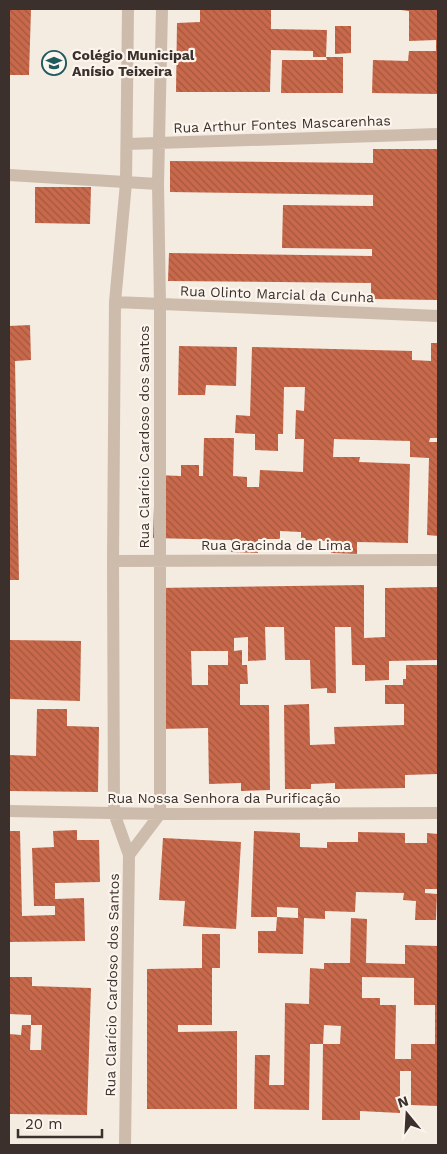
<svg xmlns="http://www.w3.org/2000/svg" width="447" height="1154" font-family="'Work Sans',sans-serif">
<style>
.building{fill:url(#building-back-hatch);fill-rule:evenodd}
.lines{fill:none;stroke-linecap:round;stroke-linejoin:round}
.street{stroke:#cdbbac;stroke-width:12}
.labels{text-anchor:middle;stroke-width:4.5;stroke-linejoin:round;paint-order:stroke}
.poi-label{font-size:14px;font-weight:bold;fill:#3b302b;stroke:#fbf5ee;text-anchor:start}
.street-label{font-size:14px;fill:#3b302b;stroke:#fbf5ee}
</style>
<defs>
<pattern id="building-back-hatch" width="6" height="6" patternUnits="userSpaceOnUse" patternTransform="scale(1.25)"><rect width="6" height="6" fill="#c8694b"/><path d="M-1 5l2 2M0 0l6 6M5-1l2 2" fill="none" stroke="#a4573f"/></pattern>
</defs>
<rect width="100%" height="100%" fill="#f4ebe1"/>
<path class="building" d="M9 9H31L29 75H9Z
M200 9H271V29L327 30 326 57H313V51L271 50 270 92H176L177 23 200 22Z
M401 9H437V11H438V94L372 93 373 60 408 61 409 51H436V40L409 41V11L401 10Z
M335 26H351V53L335 54Z
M326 57H343V93H281L282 60H327Z
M373 149H438V300L371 299V283L168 281 169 253 372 256V249L282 248 283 205 373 206V195L170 192V161L373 163Z
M35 187H91L90 224 35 223Z
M30 325 31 360 15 361 19 580H9V326Z
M431 343H438V438H430L429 442H438V536L427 535 429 458 410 457V441L334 439 333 457H360L359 462 410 464 408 543 357 542V554L331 553V541L301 540V532L280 531V539H258V553L231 552V540L153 538 155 475 181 476V465H199V476H203L204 438H234L233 476 247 477V487H259L260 470 303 472 304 439H295L296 410 304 411 305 387H284L283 434H278V451L255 450V434L235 433 236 415 250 416 252 347 412 351V360L431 361Z
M179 346 237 347 236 386 206 385 205 395H178Z
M364 585V638L385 637V588L438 587V660L389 661V680L365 681V665H352L351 627H335L336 693H327V688L311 689 310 660H285L284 627H265L266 660 248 661V637L234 638V651L242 650V665H247L248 684H240V705H269L270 790 241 791V783L209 784 208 728 158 729 157 588ZM191 651H228V665H208V685H192Z
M9 640 81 641 80 701 9 699Z
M406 665H438V774L405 775V788L335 789V783L311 784V789H285L284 705 309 704 310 745 335 744 334 727 404 725V704H385V685H403V679H406Z
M37 709H67V726L99 727 98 792 9 791V755L36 756Z
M77 830V840H99L100 882 55 883V899L84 898 85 941 9 942V831H20L22 916 55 915V906H34L32 848 54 847 53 831Z
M254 831 300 833V847L327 848V842H358V832L405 833V843H427V833L438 834V889H425V893L437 894 436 920H415L416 901 403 900 404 893 356 892 355 912 325 911V919L304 918 303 954 258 953V931H276L277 917 298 918V908L277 907V917H251Z
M163 838 241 842 236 929 183 926 185 901 159 900Z
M351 918 367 919 366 963 405 964V945L438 946V1106L411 1105V1071H400V1113L360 1111V1120H322L323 1044H340L341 1026 324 1025 323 1044H310L309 1110 254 1109 255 1055H270L269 1085H284L285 1003 309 1004 310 968 324 969V963H350ZM362 977 414 978V1005H435V1044H411V1059H395L396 1005H380V998H362Z
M202 934H220V968H212V1025H178V1032L237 1031V1109H147V969L202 968Z
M9 977H32V986L91 988 87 1115 9 1114V1034L21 1035 22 1025H31L30 1050H41L42 1025H31V1015L9 1014Z"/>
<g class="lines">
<path class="street" d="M127 144 438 134
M9 175 158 184
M115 302 438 316
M113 561 438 560
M9 811 160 814 438 813
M129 855 160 814V304L158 184 162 9
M125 1145 129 855 114 813 113 561 115 302 126 183 128 9"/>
</g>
<defs>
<symbol id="school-ring" viewBox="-11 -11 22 22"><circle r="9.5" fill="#fbf5ee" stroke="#1f5a5e" stroke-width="1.5"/><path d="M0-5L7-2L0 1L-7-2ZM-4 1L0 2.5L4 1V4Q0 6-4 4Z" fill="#1f5a5e"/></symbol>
</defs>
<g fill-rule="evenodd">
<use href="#school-ring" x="40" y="49" width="28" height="28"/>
</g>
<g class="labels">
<g class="poi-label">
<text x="72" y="60">Colégio Municipal<tspan x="72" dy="16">Anísio Teixeira</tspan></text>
</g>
<g class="street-label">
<text transform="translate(282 124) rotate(-2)" y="5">Rua Arthur Fontes Mascarenhas</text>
<text transform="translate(277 294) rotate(2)" y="5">Rua Olinto Marcial da Cunha</text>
<text transform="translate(144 437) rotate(-90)" y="5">Rua Clarício Cardoso dos Santos</text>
<text x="276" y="550">Rua Gracinda de Lima</text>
<text x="224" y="803">Rua Nossa Senhora da Purificação</text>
<text transform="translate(112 985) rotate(-89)" y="5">Rua Clarício Cardoso dos Santos</text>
</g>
</g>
<rect width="447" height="1154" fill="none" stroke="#3b302b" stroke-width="20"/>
<g transform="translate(407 1114) rotate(342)" stroke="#fbf5ee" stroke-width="4" paint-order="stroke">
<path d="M0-4L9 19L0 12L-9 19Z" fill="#3b302b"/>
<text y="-8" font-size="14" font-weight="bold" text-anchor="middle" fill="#3b302b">N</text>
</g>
<path d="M18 1129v8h84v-8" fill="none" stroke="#3b302b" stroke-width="2.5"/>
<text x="25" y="1129" font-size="15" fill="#3b302b" stroke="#fbf5ee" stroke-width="4" paint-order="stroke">20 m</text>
</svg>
